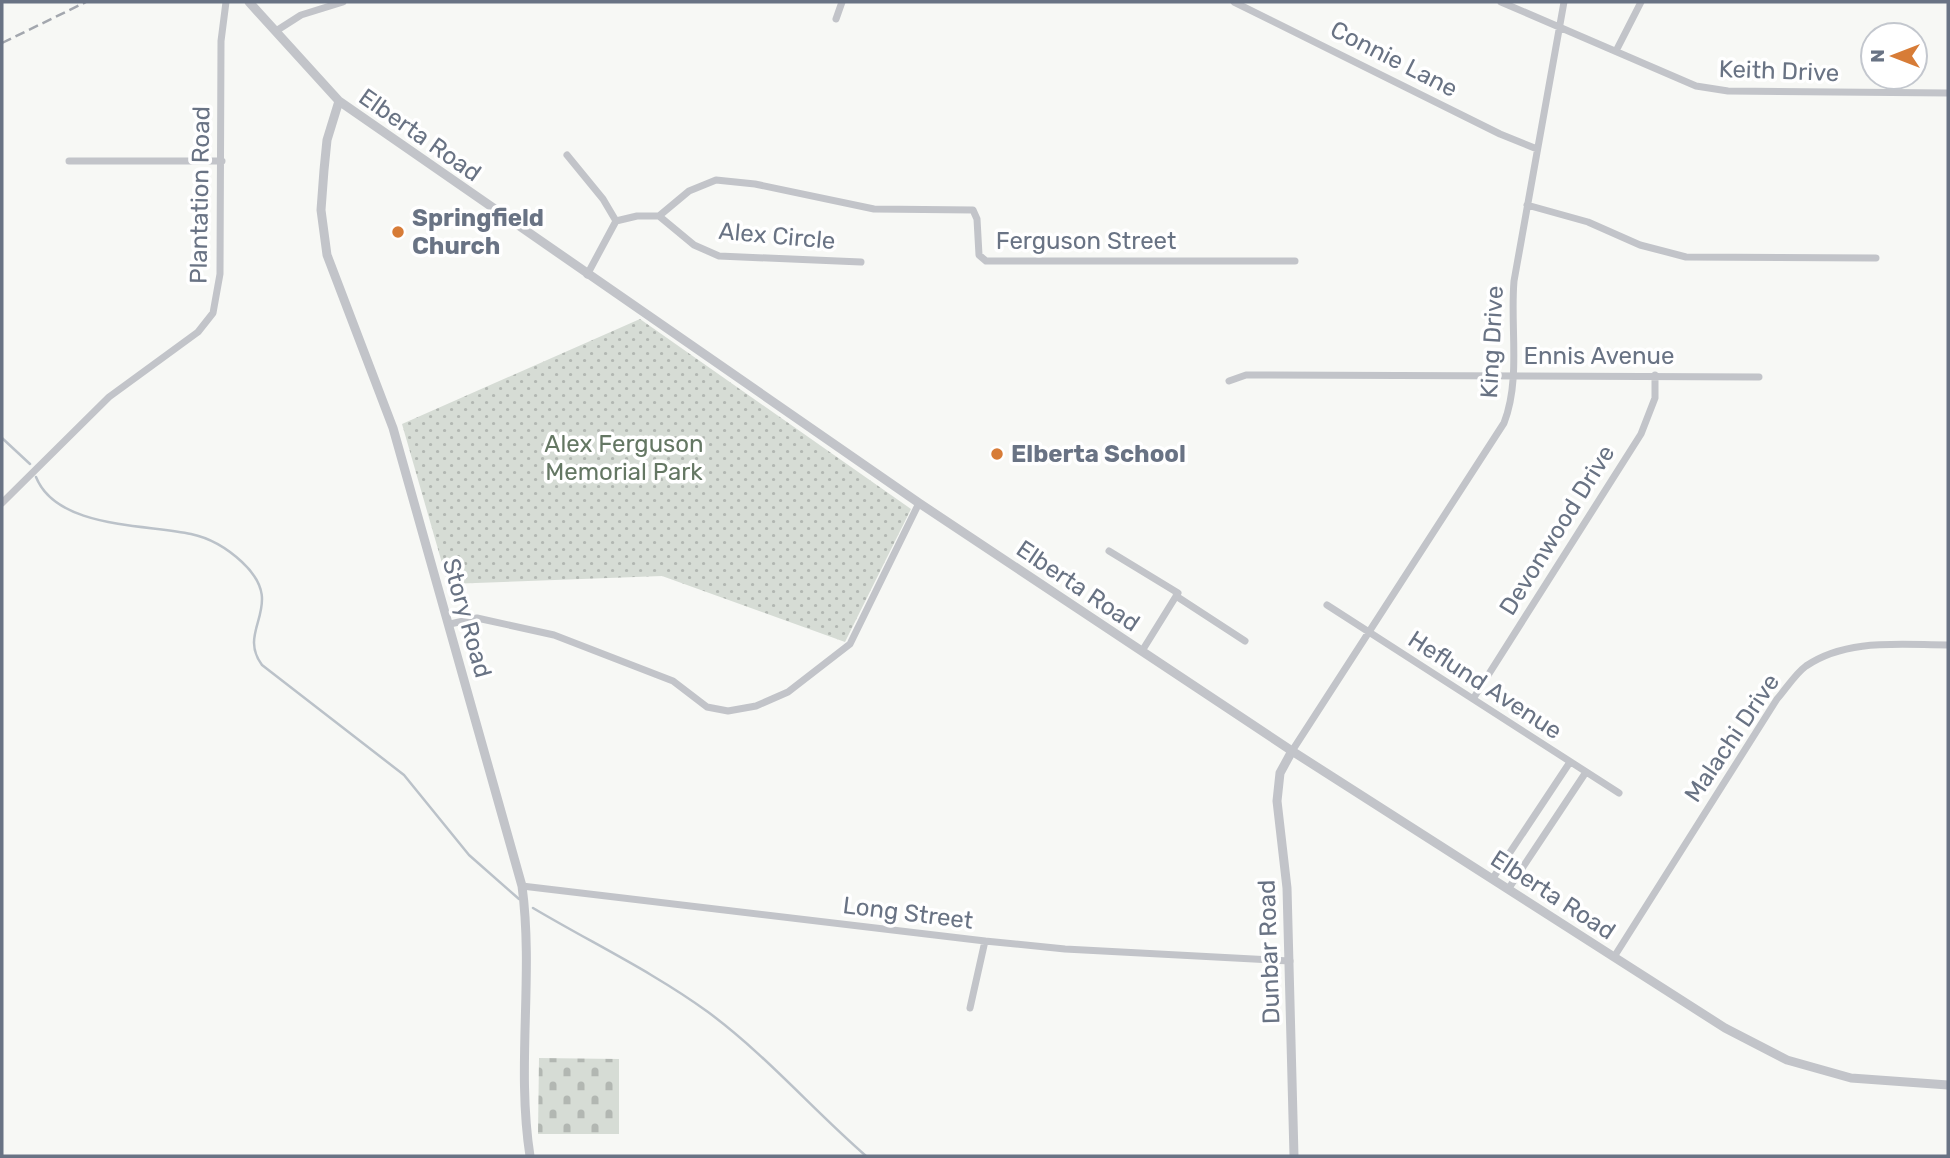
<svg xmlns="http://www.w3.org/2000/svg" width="1950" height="1158" font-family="Rubik,sans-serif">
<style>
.cemetery{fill:url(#cemetery-stones)}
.park{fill:url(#park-dots)}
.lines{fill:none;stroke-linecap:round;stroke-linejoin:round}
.stream{stroke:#bbc2c9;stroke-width:2.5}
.minor{stroke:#c2c4c9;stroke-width:7}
.tertiary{stroke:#c2c4c9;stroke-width:9}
.rail{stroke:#a3a7ae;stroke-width:2.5;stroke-dasharray:10 5;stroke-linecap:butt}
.poi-dot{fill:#d77c37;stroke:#fff;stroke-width:2.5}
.labels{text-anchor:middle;stroke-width:7;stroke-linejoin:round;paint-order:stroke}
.street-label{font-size:24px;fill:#697384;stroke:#fff}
.poi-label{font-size:24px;font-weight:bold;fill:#697384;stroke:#fff;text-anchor:start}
.park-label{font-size:24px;fill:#647763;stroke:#fff}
</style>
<defs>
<pattern id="cemetery-stones" width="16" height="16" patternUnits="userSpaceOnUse" patternTransform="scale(1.75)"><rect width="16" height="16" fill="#d6dcd5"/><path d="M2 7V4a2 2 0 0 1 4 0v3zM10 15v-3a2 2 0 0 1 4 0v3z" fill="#b2b7b2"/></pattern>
<pattern id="park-dots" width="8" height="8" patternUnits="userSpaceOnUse" patternTransform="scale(1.75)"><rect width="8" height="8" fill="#d6dcd5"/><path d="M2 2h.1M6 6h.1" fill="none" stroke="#b2b7b2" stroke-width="1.8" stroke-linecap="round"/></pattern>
</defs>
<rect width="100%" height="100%" fill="#f7f8f5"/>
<path class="cemetery" d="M539 1058 619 1059V1134H538Z"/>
<path class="park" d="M640 319 911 509 845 642 662 576 448 584 402 424Z"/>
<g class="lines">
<path class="stream" d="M2 438 30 464
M36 477C57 529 146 524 191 534 210 538 228 549 242 562 289 606 235 629 262 665L404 775 469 855 519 899
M533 908C592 943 653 972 708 1012 766 1055 812 1109 866 1156"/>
<path class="minor" d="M1234 2 1500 134 1537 149
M1501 2 1696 86 1728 91 1948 93
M836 19 842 2
M276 31 301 15 343 2
M1616 51 1641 2
M567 155 603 199 616 221
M69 161H222
M1527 205 1588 222 1640 245 1686 257 1876 258
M659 216 694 245 719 256 861 262
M587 275 616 221 637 216H659L689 191 716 180 755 184 874 209 973 210 977 219 979 255 986 261H1295
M1229 381 1246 375 1759 377
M2 503 109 397 198 332 213 313 220 274 221 41 226 2
M1109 551 1178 593 1142 651
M1176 596 1245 641
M1327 605 1619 793
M450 624 477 618 554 635 673 681 707 707 728 711 756 706 788 692 850 644 919 503
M1473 699 1641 434 1655 398V375
M1292 751 1504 423C1521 379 1510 327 1514 281L1564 2
M1493 878 1570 762
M522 886 985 941 1065 949 1290 961
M1509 888 1586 772
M1614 957 1777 699C1786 689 1795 674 1806 666 1847 638 1900 645 1948 645
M970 1008 985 941"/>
<path class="tertiary" d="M249 2 339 101 919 503 1292 751 1614 957 1725 1028 1787 1060 1851 1078 1948 1085
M339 101 327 140 324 170 321 210 327 255 393 428 522 886C534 976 516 1066 530 1156
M1292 751 1280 773 1277 801 1287 888 1294 1156"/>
<path class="rail" d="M2 43 86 2"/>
</g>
<g class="poi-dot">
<circle cx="398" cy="232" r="7"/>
<circle cx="997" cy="454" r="7"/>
</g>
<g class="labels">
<g class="street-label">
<text transform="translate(1394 59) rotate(27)" y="8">Connie Lane</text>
<text transform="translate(1779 71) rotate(2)" y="8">Keith Drive</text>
<text transform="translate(420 135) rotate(35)" y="8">Elberta Road</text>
<text transform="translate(200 195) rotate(-89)" y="8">Plantation Road</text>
<text transform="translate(777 236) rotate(5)" y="8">Alex Circle</text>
<text x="1086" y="249">Ferguson Street</text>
<text transform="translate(1492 342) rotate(-87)" y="8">King Drive</text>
<text x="1599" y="364">Ennis Avenue</text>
<text transform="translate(1557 530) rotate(-58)" y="8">Devonwood Drive</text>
<text transform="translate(1078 586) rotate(34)" y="8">Elberta Road</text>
<text transform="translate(467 618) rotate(74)" y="8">Story Road</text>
<text transform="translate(1485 685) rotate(33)" y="8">Heflund Avenue</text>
<text transform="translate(1732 738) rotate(-56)" y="8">Malachi Drive</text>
<text transform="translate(1553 895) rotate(33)" y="8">Elberta Road</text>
<text transform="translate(908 913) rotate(7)" y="8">Long Street</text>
<text transform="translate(1269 952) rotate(-92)" y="8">Dunbar Road</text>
</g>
<g class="poi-label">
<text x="412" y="226">Springfield<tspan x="412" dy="28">Church</tspan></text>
<text x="1011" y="462">Elberta School</text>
</g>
<g class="park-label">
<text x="624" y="452">Alex Ferguson<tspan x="624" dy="28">Memorial Park</tspan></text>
</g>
</g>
<rect width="1950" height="1158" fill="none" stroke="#697384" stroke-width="7"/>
<g transform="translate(1894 56) rotate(270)"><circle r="33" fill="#ffffff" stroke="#c3c7ce" stroke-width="2"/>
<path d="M0-5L12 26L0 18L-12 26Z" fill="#d77c37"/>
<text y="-10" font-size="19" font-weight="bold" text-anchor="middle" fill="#697384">N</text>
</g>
</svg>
